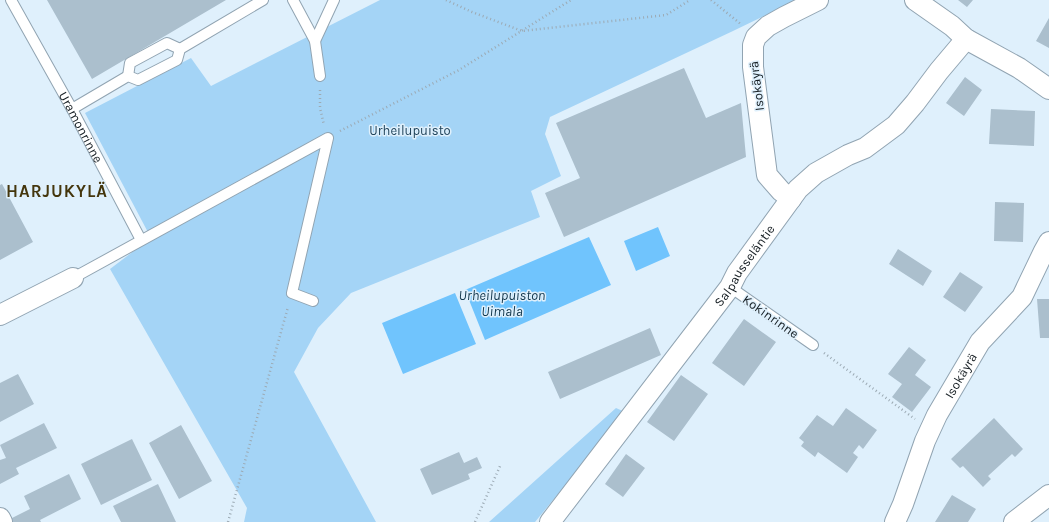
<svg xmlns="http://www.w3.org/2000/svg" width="1049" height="522" font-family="Karla,sans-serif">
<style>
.green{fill:#a4d4f6}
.water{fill:#70c4fd}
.building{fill:#abbfcd}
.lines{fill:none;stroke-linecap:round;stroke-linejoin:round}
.service-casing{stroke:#91a4b2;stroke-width:12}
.minor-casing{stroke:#91a4b2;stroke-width:22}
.path{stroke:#9caab4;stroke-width:2.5;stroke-dasharray:1 3;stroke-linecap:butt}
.service{stroke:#fff;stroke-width:10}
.minor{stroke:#fff;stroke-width:20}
.labels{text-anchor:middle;stroke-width:3;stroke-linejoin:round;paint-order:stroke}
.street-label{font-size:13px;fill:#151d22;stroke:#dff0fc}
.park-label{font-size:13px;fill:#1f435b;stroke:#dff0fc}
.water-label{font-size:14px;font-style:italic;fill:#12374d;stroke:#dff0fc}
.district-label{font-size:17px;font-weight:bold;letter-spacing:1px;fill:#44360d;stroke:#dff0fc}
</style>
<rect width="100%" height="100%" fill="#dff0fc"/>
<path class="green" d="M380 0H797L733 31 550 117 545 134 561 176 531 191 540 217 351 293 318 328 294 372 376 522H244L247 508 110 269 151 238 85 113 191 58 211 86Z
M616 408 625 412 535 522H489Z"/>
<path class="water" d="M658 227 670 256 636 271 624 241Z
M589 237 611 285 485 340 465 290Z
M455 293 476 344 403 374 382 323Z"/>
<path class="building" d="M47 0H226L92 79Z
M958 0H973L967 7Z
M1049 18V48L1036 41Z
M684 68 706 118 741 103 746 157 564 237 545 193 580 178 556 123Z
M965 77 982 90 964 116 946 103Z
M991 109 1035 111 1034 146 989 144Z
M2 184 33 242 0 260V185Z
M995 202 1024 203 1023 242 994 241Z
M898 249 932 271 923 286 889 264Z
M960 272 983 287 965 312 943 297Z
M1037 299H1049V338H1040Z
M744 319 776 342 744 386 712 363Z
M650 328 661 355 560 399 548 372Z
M909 347 926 360 915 375 931 387 912 412 892 397 902 384 888 374Z
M18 374 34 404 0 422V383Z
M681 375 708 394 674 441 647 422Z
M846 408 877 430 863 449 859 445 853 453 858 457 847 473 818 452 815 457 801 446 804 442 799 438 817 415 833 426Z
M994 418 1023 449 1015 457 1012 454 988 476 991 479 983 487 963 466 960 468 951 459Z
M44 423 57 448 16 468 19 474 0 484V460L6 458 0 445Z
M181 425 212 481 179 499 149 443Z
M132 439 152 480 101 505 81 464Z
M459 452 464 463 477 457 482 468 468 474 470 479 432 495 420 469Z
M626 454 645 468 623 497 605 484Z
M69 474 81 499 40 520 41 522H11L10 519 30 509 24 496Z
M158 484 176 522H121L113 506Z
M952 495 976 509 968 522H935Z"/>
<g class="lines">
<defs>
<g id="service">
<path id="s1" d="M11 0 72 109 141 240"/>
<path d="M293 0 315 41 320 76"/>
<path d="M315 41 334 0"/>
<path d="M128 76 130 63 167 43 180 49"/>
<path d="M72 109 128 76 138 80 177 60 180 49 263 0"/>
<path d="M73 278 328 138 292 293 313 301"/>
<path d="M730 287 813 345"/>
</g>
<g id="minor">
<path d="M915 0 952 26 966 39 1019 68 1049 89"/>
<path d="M791 199 781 191 767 175 753 67V45L756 37 768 26 784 17 818 0"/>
<path d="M0 315 73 278"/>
<path d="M0 518 2 522"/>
<path id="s2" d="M550 522 730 287 737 273 798 189 816 173 848 155 865 148 896 125 915 103 939 71 966 39"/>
<path id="s3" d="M895 522 903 504 925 441 937 415 980 342 1022 297 1044 251 1049 242"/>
<path d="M1014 522 1049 495"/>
</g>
</defs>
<use href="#service" class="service-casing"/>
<use href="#minor" class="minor-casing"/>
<path class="path" d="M446 0 472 12 522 31 666 15 690 0
M711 0 742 25
M320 90V108L324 125
M340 131 459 70 571 0
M824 353 915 419
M228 522 288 307
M475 522 501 464"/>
<use href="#service" class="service"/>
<use href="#minor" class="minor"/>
</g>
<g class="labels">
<g class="street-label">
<text transform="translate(756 86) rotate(-97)" y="5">Isokäyrä</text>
<text dy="5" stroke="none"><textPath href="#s1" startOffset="145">Uramonrinne</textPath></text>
<text dy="5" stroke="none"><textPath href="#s2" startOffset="322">Salpausseläntie</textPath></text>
<text transform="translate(771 316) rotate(35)" y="5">Kokinrinne</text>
<text dy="5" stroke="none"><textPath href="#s3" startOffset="161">Isokäyrä</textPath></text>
</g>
<g class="park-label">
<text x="410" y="135">Urheilupuisto</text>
</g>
<g class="water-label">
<text x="502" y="300">Urheilupuiston<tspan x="502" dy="16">Uimala</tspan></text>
</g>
<g class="district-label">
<text x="57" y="197">HARJUKYLÄ</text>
</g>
</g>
</svg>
